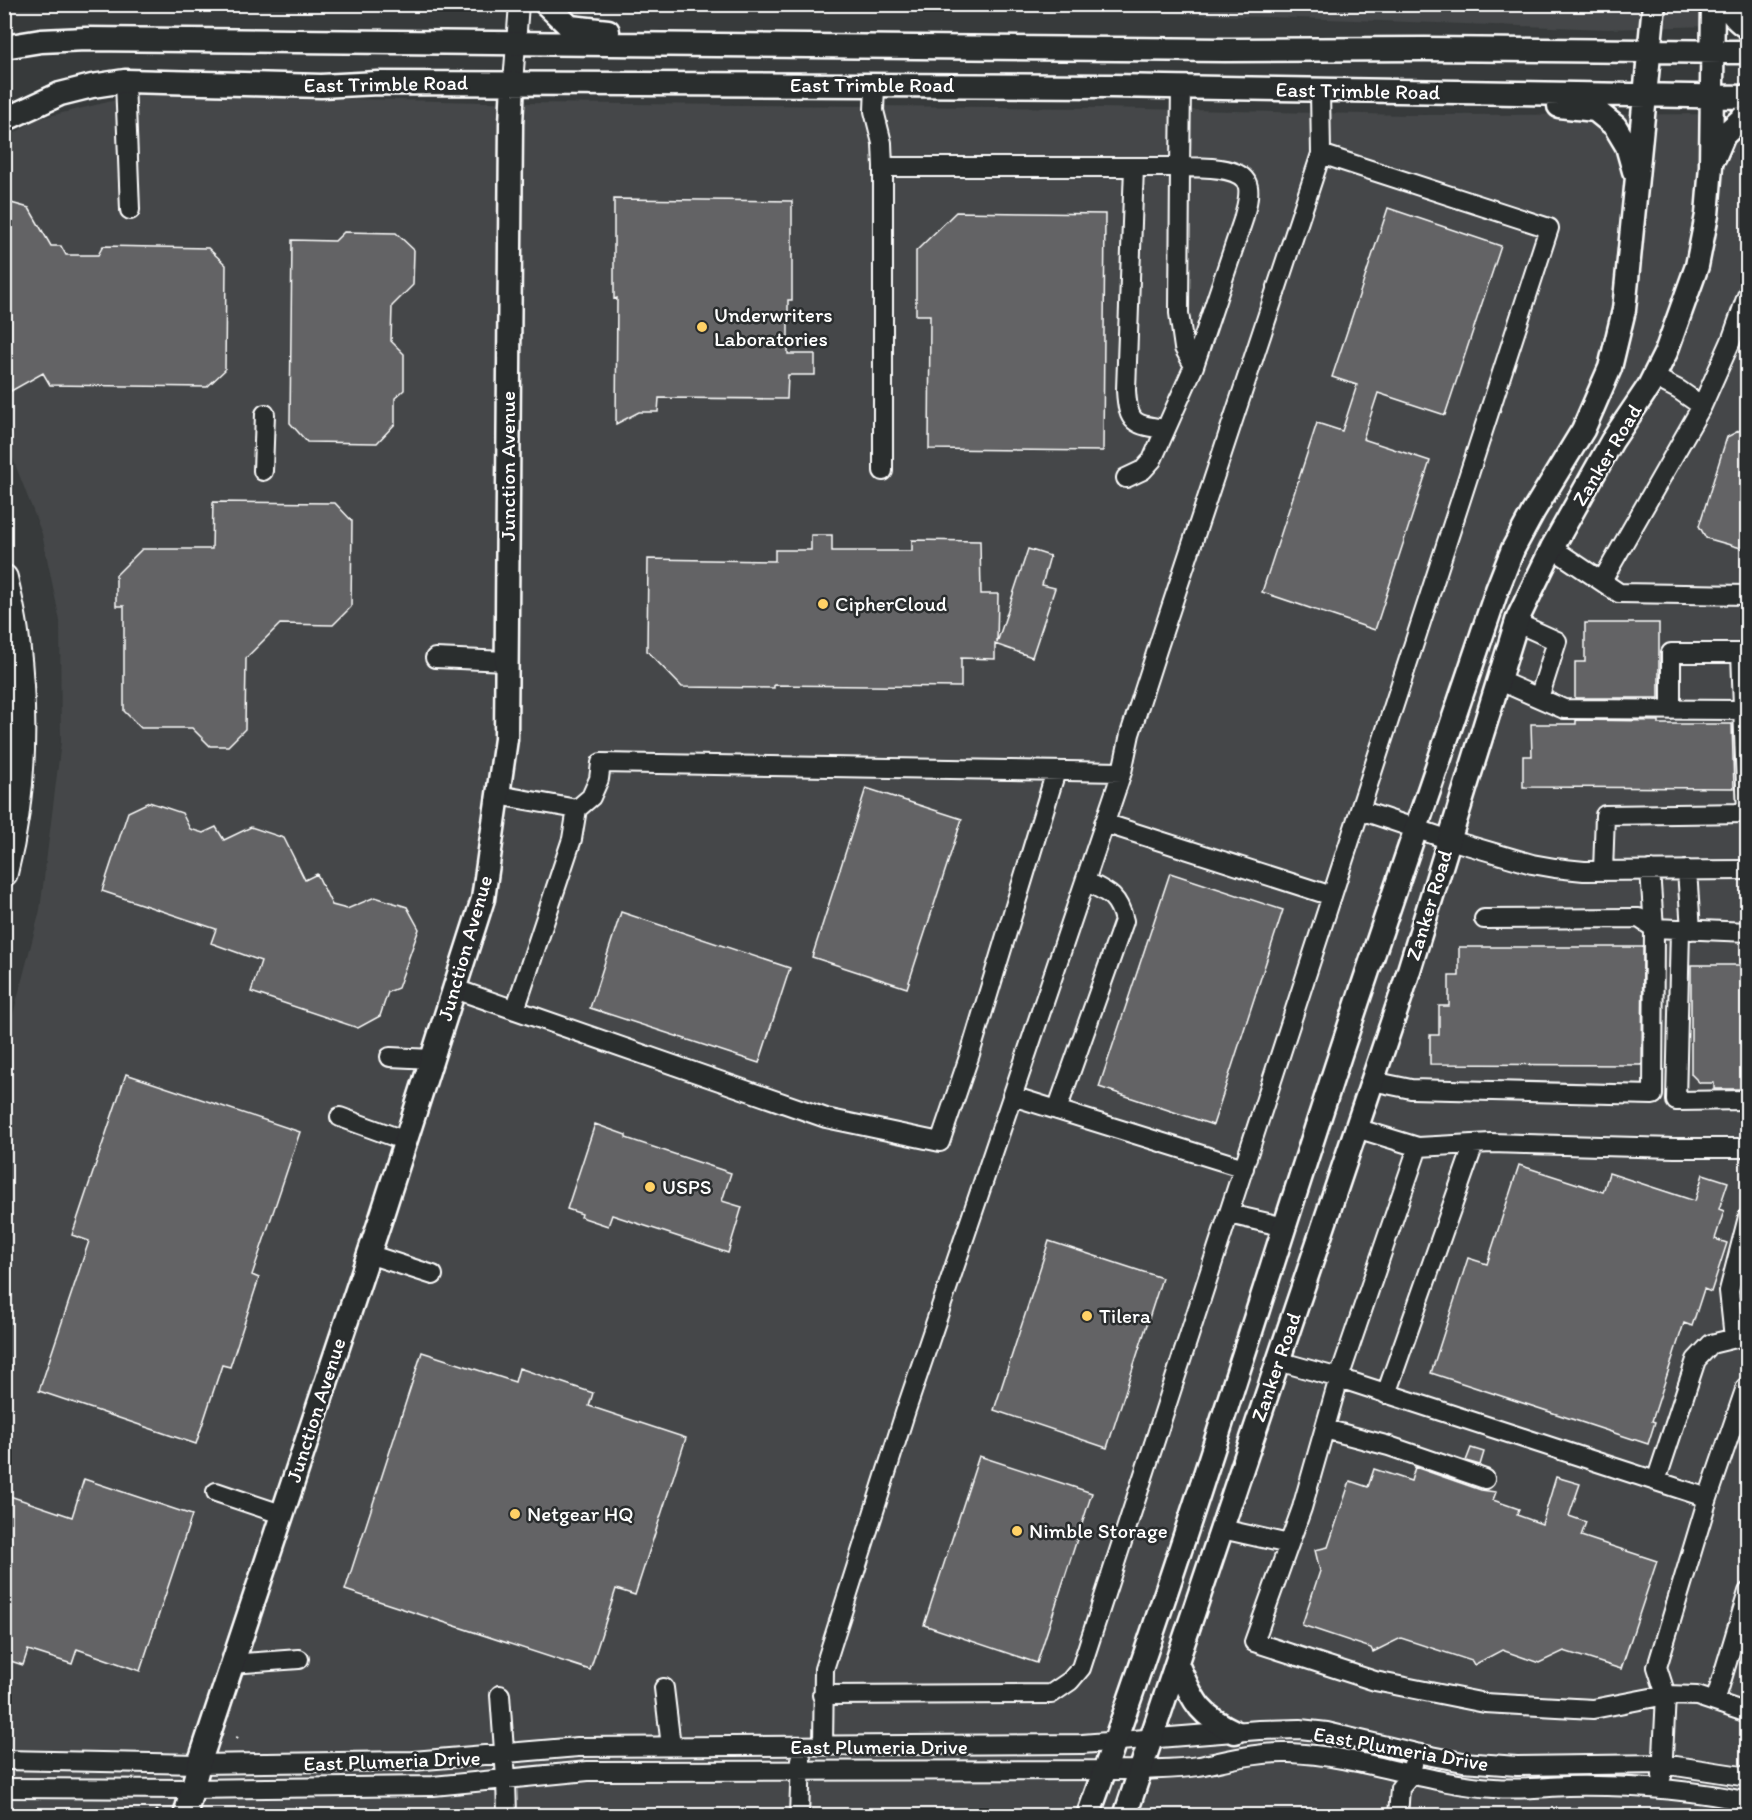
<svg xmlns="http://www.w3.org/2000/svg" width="1752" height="1820" font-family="Itim,sans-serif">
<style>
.built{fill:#444748}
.building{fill:#636465;stroke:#fff;stroke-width:1.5}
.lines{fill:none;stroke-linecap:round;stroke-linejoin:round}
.minor-casing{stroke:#fff;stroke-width:22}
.major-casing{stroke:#fff;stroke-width:27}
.highway-casing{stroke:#fff;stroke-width:30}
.path{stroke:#fff;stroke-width:3;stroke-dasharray:4.5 4.5;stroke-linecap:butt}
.minor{stroke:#2a2d2e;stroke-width:18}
.major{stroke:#2a2d2e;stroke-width:22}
.highway{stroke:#2a2d2e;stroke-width:26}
.poi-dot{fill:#ffd166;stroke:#2a2d2e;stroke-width:2}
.labels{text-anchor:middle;stroke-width:5;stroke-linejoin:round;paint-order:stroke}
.street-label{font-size:21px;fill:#fff;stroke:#2a2d2e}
.poi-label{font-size:21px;fill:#fff;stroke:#2a2d2e;text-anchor:start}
</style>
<rect width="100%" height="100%" fill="#373a3b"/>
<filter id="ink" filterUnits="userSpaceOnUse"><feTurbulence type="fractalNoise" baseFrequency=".0167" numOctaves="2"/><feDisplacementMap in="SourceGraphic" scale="12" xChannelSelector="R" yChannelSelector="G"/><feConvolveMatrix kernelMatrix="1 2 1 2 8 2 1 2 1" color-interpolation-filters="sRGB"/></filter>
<g filter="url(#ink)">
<path class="built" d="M541 4H1747L1748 25 1606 29 1098 11 541 8Z
M141 94 525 103 1103 108 1409 115 1747 114V1815H5V1046L40 910 61 742 60 621 42 534 5 438V139L37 119Z"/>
<path class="building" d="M614 199 792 201V300H788V354H815V375H788L787 399 659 398 658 412H639L616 424 617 298 614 299Z
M4 201 29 208 51 246H61L66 255H98L103 246 208 248 226 265 225 370 207 387 50 385 43 373 4 395Z
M1388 208 1501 246 1445 415 1378 393 1363 439 1430 461 1375 630 1262 592 1317 423 1342 431 1357 385 1332 377Z
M956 212 1105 214 1103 451 929 449 930 315H916V251Z
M344 232 396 233 414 250 413 285 392 306 391 341 404 354V390L395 398V424L377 443 307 442 290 423 292 240 335 241Z
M1748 426V550L1706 538 1699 526 1727 437Z
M213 502 335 503 352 521 351 607 333 625 280 624 246 658 245 729 228 746H210L192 728H141L124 711V606H116V575L142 549H212Z
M811 535H832V551H912V540L980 541 981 594H998L997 643 1028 549 1050 556 1042 585 1055 588 1032 657 995 644V659L961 658V687L774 685V688L682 687 647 651 648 559 775 561V550H811Z
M1585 623H1659V698H1575V662H1585Z
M1576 720 1659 721V724H1732L1734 788 1523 787V756H1532L1531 724H1576Z
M866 788 962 819 907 988 812 957Z
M149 802 182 813 190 829 203 833 216 827 224 840 251 827 284 838 305 880 317 874 332 905 347 909 375 897 407 907 419 929 398 988 388 992 380 1016 358 1028 251 992 261 961 211 943 216 929 102 891 128 812Z
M1170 873 1283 910 1213 1125 1099 1087Z
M621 912 790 968 759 1063 590 1008Z
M1459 947H1643L1642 1065 1430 1064V1035H1439V1006H1449V976H1459Z
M1691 965H1748V1083H1742V1089H1714V1083H1700L1691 1074Z
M126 1074 300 1132 252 1275 259 1278 230 1367 222 1365 196 1444 39 1391 89 1241 72 1235Z
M595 1124 626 1135V1138L731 1173 722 1201 742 1207 728 1253 612 1215 608 1226 581 1217 582 1214 567 1209Z
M1519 1165 1603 1192 1609 1173 1695 1201 1703 1174 1728 1182 1719 1209 1724 1211 1715 1239 1727 1243 1711 1292 1704 1289 1692 1326 1684 1323 1652 1421 1655 1422 1648 1444 1431 1373 1468 1258 1487 1264Z
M1049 1241 1162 1278 1107 1448 994 1410Z
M422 1352 515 1382 519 1368 593 1393 589 1406 686 1438 635 1595 616 1589 590 1670 345 1590Z
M1471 1448 1484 1452 1480 1465 1466 1461Z
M979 1456 1092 1493 1037 1663 924 1625Z
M1415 1467 1481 1490 1496 1492 1493 1500 1519 1509 1517 1515 1542 1524 1556 1477 1580 1484 1569 1516 1586 1522 1581 1536 1657 1561 1621 1669 1564 1651 1539 1663 1502 1650 1474 1665 1472 1661 1401 1638 1373 1652 1371 1648 1302 1625 1320 1571 1315 1550 1328 1547 1350 1481 1368 1487 1374 1469 1411 1481Z
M84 1479 192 1515 140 1671 77 1649 72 1664 28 1650 23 1665 4 1659V1494L72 1517Z"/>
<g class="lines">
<defs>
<path id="minor" d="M125 81 130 210
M513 83 519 4
M875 85 874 111 882 143 883 167V471
M883 167H1180L1181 87
M1134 167 1126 390C1128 424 1134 425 1166 429
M1654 377 1679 390 1702 406
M263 471 265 414
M1126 478 1143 470 1152 460 1194 366 1243 220C1245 210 1250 198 1248 187 1244 164 1198 168 1180 167L1179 313 1184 348 1194 366
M1552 548 1619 593 1748 595
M1602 581 1702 406 1731 341 1748 293
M1517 623 1557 641 1539 698
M435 658 507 661
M1500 681 1564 709 1743 710
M1671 710V653H1741
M498 795 577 809
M1360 810 1450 840 1532 864 1555 868 1584 871 1748 870
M1104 823 1332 896
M1687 870 1691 930
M1603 871 1605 815 1747 813 1741 653 1748 654
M1484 919 1639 918 1654 928 1748 932
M1680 929 1676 1101 1748 1100
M455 989 826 1118 940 1142 970 1054 1056 771
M515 1010 572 839 577 809 591 797 599 779 601 763 1122 772
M390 1057 432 1059
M1372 1081 1411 1089 1653 1095 1654 928 1650 870
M1012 1096 1244 1168
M1057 1110 1124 921C1118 895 1107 892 1085 881
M340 1117 406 1141
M1356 1128 1418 1147 1491 1143 1675 1148H1748
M1418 1147 1339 1378 1302 1508 1254 1642 1375 1681 1485 1703 1593 1709 1666 1695 1697 1696 1748 1713
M1229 1214 1285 1227
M368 1254 433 1275
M1734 1338 1729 1291 1748 1217
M1278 1361 1339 1378 1708 1498 1657 1667 1666 1695 1662 1776
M1386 1394 1474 1144
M1325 1429 1389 1446 1485 1479
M1656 1481 1696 1360 1711 1344 1744 1336 1748 1337
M216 1492 281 1514
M1708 1498 1746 1387
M1222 1529 1289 1544
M231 1664 299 1659
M664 1688 671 1746
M500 1695 506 1778 507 1816
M822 1695 1051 1694 1070 1681 1081 1668 1549 228 1321 154
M1715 1702 1748 1592
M823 1745 824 1669 906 1410 1122 772 1130 734 1157 650 1321 154 1320 90
M4 1760 199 1764 413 1761 578 1747 1082 1744 1259 1730 1300 1729 1327 1732 1416 1753 1463 1762 1517 1766 1663 1764 1748 1777
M4 1788 191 1789 433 1786 588 1771 1141 1770C1160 1769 1180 1769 1199 1766 1229 1760 1258 1752 1289 1753 1359 1755 1425 1784 1494 1788 1519 1790 1543 1787 1567 1786 1627 1785 1689 1789 1748 1802
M799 1816 801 1759
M1398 1816 1400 1788 1411 1775 1413 1764"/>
<path id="major" d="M546 4 570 27 608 31
M1727 4C1731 15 1738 22 1748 28
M4 47 41 41 86 39 1225 50 1425 49 1748 52
M1559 106 1595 110 1615 126 1627 146 1634 171
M4 120 60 94 92 86 125 81 321 86 378 83 1110 86 1748 97
M1715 156 1724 135 1748 113
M1177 1664C1194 1701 1197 1714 1235 1732
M185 1816 199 1764 381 1218 483 899 506 739 511 124 513 83
M1088 1816C1179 1567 1255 1315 1337 1064 1389 905 1444 748 1497 590L1513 549 1533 512 1583 430 1610 368 1624 310 1654 4
M1125 1816 1401 996 1518 618 1552 548 1612 441 1649 386 1666 352 1697 266 1707 215 1711 166 1713 4"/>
<path id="highway" d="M4 578C9 599 14 620 16 641 25 717 23 799 4 873"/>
</defs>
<use href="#minor" class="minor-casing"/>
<use href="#major" class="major-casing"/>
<use href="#highway" class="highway-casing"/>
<path class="path" d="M236 1739 238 1737
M156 1812 158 1810"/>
<use href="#minor" class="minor"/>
<use href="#major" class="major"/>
<use href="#highway" class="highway"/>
</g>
</g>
<g class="poi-dot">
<circle cx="702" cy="327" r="6"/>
<circle cx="823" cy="604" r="6"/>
<circle cx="650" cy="1187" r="6"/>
<circle cx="1087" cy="1316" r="6"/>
<circle cx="515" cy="1514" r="6"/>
<circle cx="1017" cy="1531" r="6"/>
</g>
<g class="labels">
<g class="street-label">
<text transform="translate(386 84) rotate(-1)" y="7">East Trimble Road</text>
<text x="872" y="92">East Trimble Road</text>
<text transform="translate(1358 91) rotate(1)" y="7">East Trimble Road</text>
<text transform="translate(1607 455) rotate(-59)" y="7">Zanker Road</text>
<text transform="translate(508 466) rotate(-90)" y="7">Junction Avenue</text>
<text transform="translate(1429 905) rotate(-73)" y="7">Zanker Road</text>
<text transform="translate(465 948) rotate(-74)" y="7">Junction Avenue</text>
<text transform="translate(1276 1367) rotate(-71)" y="7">Zanker Road</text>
<text transform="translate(316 1410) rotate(-72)" y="7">Junction Avenue</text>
<text x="879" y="1754">East Plumeria Drive</text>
<text transform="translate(1401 1749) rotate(10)" y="7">East Plumeria Drive</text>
<text transform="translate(392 1761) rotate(-2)" y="7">East Plumeria Drive</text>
</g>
<g class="poi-label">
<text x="714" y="322">Underwriters<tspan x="714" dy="24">Laboratories</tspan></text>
<text x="835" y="611">CipherCloud</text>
<text x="662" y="1194">USPS</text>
<text x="1099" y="1323">Tilera</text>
<text x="527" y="1521">Netgear HQ</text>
<text x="1029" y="1538">Nimble Storage</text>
</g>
</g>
<rect width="1752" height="1820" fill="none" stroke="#2a2d2e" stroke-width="24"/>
<rect x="12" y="12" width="1728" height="1796" fill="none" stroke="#fff" stroke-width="2" filter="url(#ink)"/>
</svg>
